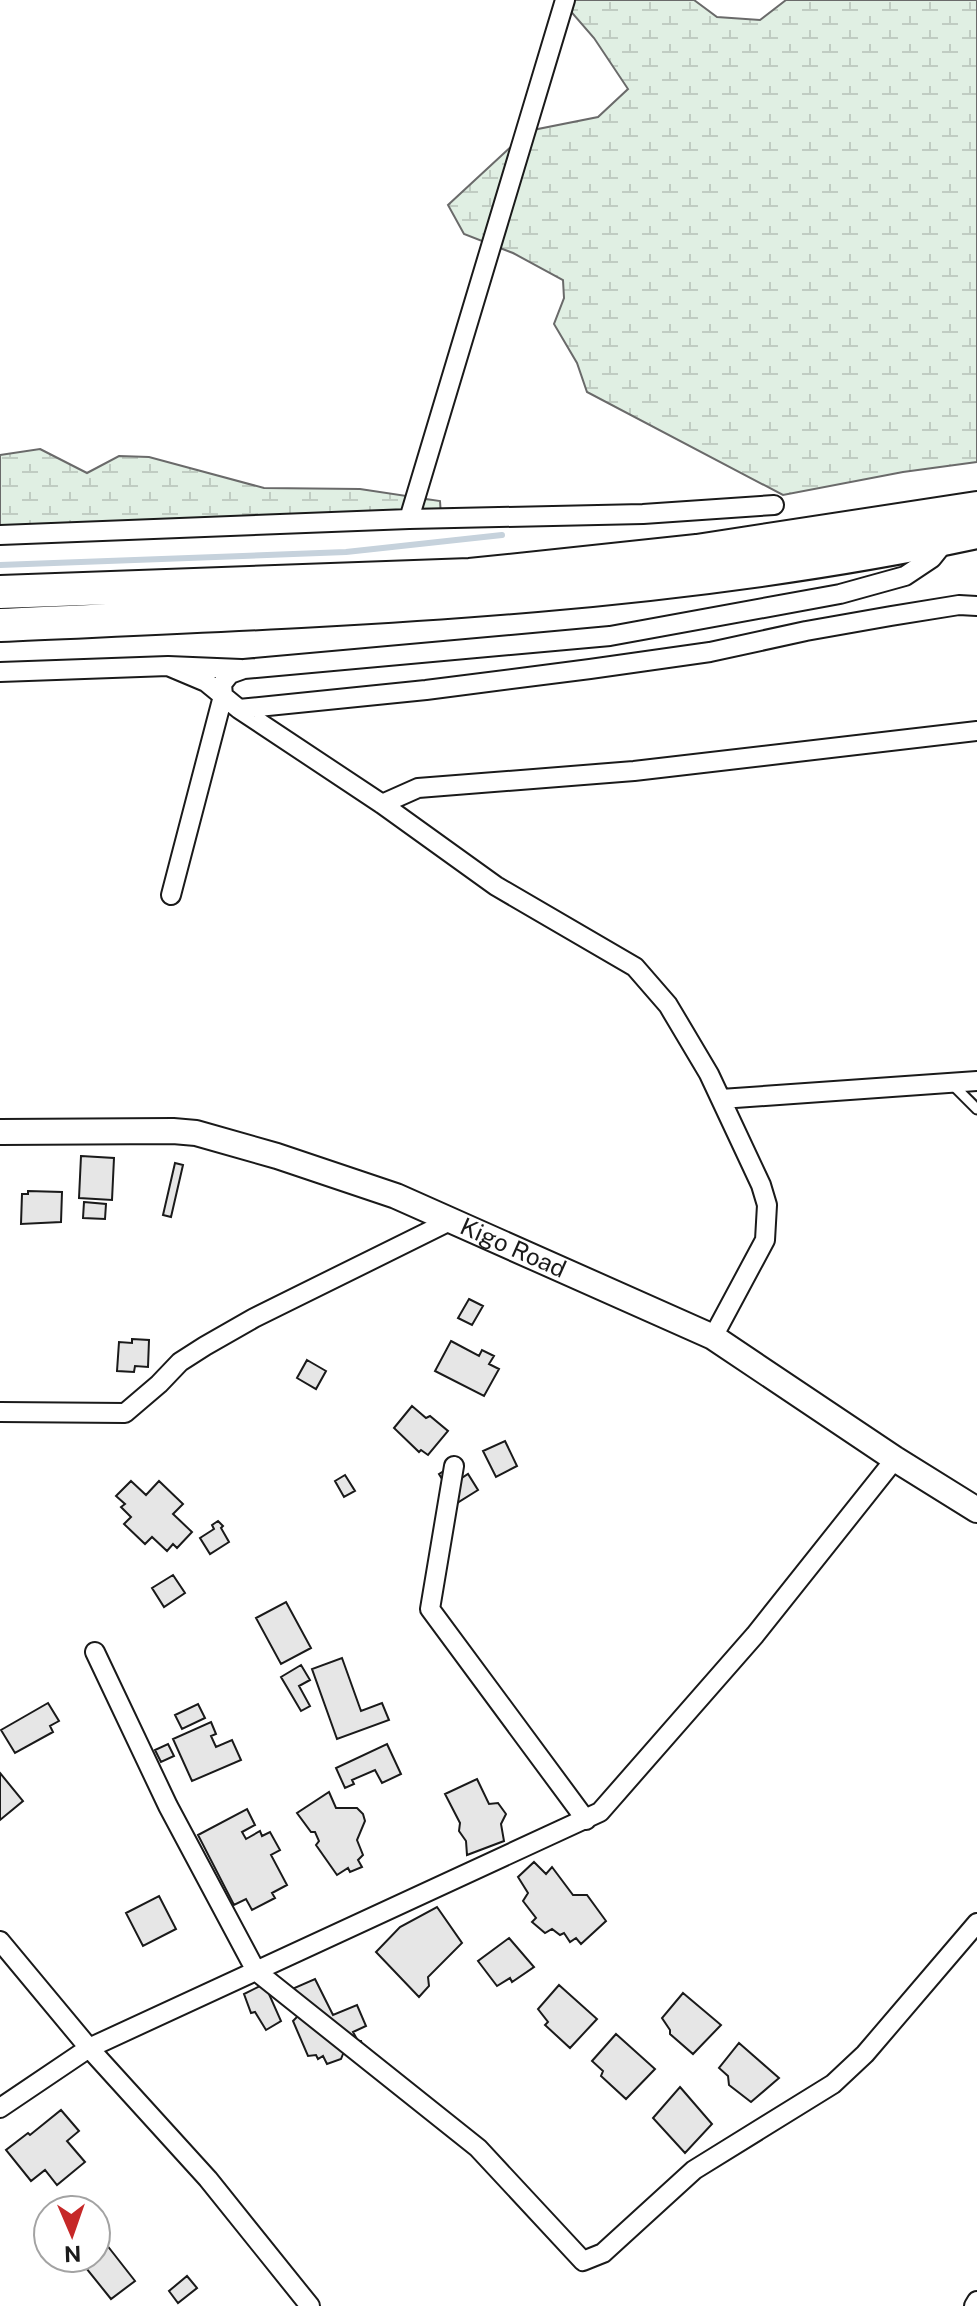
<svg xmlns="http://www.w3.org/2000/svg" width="977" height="2306" font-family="'Public Sans',sans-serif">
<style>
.wetland{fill:url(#wetland-marsh);stroke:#6a6a6a;stroke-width:2}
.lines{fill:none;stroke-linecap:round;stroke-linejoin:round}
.stream{stroke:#c6d2dc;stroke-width:6}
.building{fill:#e6e6e6;stroke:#1a1a1a;stroke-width:2}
.lane-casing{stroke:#1a1a1a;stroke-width:13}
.street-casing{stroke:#1a1a1a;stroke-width:22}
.secondary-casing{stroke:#1a1a1a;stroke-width:28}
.highway-casing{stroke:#1a1a1a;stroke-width:36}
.lane{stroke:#fff;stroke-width:9}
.street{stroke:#fff;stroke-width:18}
.secondary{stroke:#fff;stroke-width:24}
.highway{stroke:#fff;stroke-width:32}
.labels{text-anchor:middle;stroke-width:6;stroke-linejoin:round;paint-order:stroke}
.street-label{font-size:24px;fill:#1a1a1a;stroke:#fff}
</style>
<defs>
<pattern id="wetland-marsh" width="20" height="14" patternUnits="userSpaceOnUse" patternTransform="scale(2)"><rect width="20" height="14" fill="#e0efe3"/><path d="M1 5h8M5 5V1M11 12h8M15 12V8" fill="none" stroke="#c0ccc2"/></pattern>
</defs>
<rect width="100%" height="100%" fill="#fff"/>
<path class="wetland" d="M561 0H694L717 17 760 20 786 0H977V462L903 472 783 495 587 392 577 363 554 324 564 298 563 280 513 253 464 234 448 205 528 131 598 117 628 89 594 38Z
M40 449 87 473 119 456 149 457 264 488 360 489 440 501 441 516 0 533V455Z"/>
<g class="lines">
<path class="stream" d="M0 565 346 552 502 535"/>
</g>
<path class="building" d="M81 1156 114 1158 112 1200 79 1198Z
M175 1163 183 1165 171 1217 163 1215Z
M28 1191 62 1192 61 1222 21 1224 22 1194H28Z
M84 1202 106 1204 105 1219 83 1218Z
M469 1299 483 1306 472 1325 458 1318Z
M132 1339 149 1340 148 1367 135 1366 134 1372 117 1371 119 1342 132 1343Z
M451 1341 479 1356 482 1350 494 1356 489 1364 499 1369 484 1396 435 1371Z
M307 1360 326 1371 316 1389 297 1378Z
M412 1406 426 1418 430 1416 448 1431 428 1455 421 1450 419 1452 394 1428Z
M505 1441 517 1466 496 1477 483 1451Z
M452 1466 460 1479 468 1474 478 1490 457 1503 439 1474Z
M345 1475 355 1491 344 1497 335 1481Z
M131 1481 146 1495 159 1481 183 1504 173 1514 192 1532 177 1548 173 1544 167 1551 152 1537 145 1544 124 1524 131 1517 121 1507 125 1504 116 1496Z
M218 1521 223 1526 221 1528 229 1542 210 1554 200 1538 214 1529 212 1525Z
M173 1575 185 1593 164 1607 152 1588Z
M286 1602 311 1648 281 1664 256 1618Z
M342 1658 361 1711 382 1703 389 1720 337 1739 312 1669Z
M301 1665 310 1680 299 1686 310 1706 301 1711 281 1677Z
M48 1703 59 1721 50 1726 53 1732 15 1753 1 1730Z
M198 1704 205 1718 182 1729 175 1715Z
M211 1722 216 1734 211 1736 216 1747 232 1740 241 1760 192 1781 173 1739Z
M168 1744 174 1756 161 1762 155 1750Z
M387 1744 401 1774 382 1783 375 1770 352 1780 354 1784 345 1788 336 1768Z
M0 1773 23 1801 0 1820Z
M477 1779 489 1804 498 1803 506 1814 501 1824 504 1841 467 1855 466 1841 459 1831 460 1823 445 1794Z
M329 1792 336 1808H357L363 1814 365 1821 357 1840 363 1855 358 1860 362 1867 350 1872 348 1868 337 1875 316 1845 319 1841 315 1832H311L297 1813Z
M247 1809 255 1825 242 1832 246 1839 260 1831 262 1836 270 1832 280 1850 271 1855 287 1885 272 1893 275 1898 252 1910 246 1899 234 1905 198 1835Z
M534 1862 546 1874 552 1867 573 1895H587L606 1921 581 1944 576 1938 570 1942 564 1933 560 1935 552 1929 545 1933 532 1922 536 1918 523 1901 528 1893 518 1877Z
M159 1896 176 1929 143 1946 126 1913Z
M437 1907 462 1943 428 1977 429 1986 419 1997 376 1952 400 1927Z
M509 1938 534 1967 512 1982 510 1978 497 1986 478 1961Z
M315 1979 333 2015 357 2005 366 2026 353 2032 358 2041H361L363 2049 343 2054 341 2059 327 2064 323 2056 318 2059 316 2055 308 2056 293 2021 297 2017 292 1989Z
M262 1985H265L281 2021 266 2030 255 2012 251 2013 244 1994Z
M559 1985 597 2019 570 2048 545 2025 548 2022 538 2009Z
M683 1993 721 2025 693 2054 670 2034V2030L662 2018Z
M616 2034 655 2069 626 2099 601 2076 603 2071 592 2061Z
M739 2043 779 2078 751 2102 729 2085 728 2076 719 2068Z
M680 2087 712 2124 685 2153 653 2118Z
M61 2110 79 2131 67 2141 85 2162 57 2185 45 2170 31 2181 6 2150 28 2133 30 2135Z
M99 2235 135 2281 111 2299 78 2258H96V2237Z
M187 2276 197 2288 178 2303 169 2291Z"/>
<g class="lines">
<defs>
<path id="lane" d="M953 1085 977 1109"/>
<path id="street" d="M565 0 409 519 643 514 774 505
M0 535 409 519
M168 666 206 682 239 709 382 804 496 886 635 967 668 1005 709 1074 761 1185 767 1205 765 1240 713 1337
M0 672 168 666 241 669
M239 709 426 690 590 669 710 652 806 631 891 616 959 605 977 606
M382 804 418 788 634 771 977 731
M171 895 223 696 222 684 230 674 244 669 610 636 840 594 905 576 932 558 948 538
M721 1099 977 1081
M0 1412 125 1413 159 1384 180 1362 205 1346 254 1318 452 1220
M454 1466 430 1609 586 1820
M95 1652 168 1806 256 1971 478 2148 583 2261 603 2253 694 2170 833 2084 865 2054 977 1923
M0 1941 89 2048 208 2179 310 2306
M0 2108 89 2048 600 1812 755 1635 895 1459
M974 2306 977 2301"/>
<g id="secondary">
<path id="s1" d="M0 1132 173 1131 196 1133 277 1156 396 1196 713 1337 895 1459 977 1510"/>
</g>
<path id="highway" d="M0 592 470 575 697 551 977 508
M0 625C326 610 657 601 977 532"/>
</defs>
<use href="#lane" class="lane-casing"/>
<use href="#street" class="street-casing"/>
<use href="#secondary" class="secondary-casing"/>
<use href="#highway" class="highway-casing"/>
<use href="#lane" class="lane"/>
<use href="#street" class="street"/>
<use href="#secondary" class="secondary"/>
<use href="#highway" class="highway"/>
</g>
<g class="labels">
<g class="street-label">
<text dy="8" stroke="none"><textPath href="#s1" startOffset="534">Kigo Road</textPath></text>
</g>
</g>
<g transform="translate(72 2234) rotate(178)"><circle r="38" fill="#ffffff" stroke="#a3a3a3" stroke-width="2"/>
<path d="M0-6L14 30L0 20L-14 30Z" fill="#c62828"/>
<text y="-12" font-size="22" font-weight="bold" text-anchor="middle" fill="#1a1a1a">N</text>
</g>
</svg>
